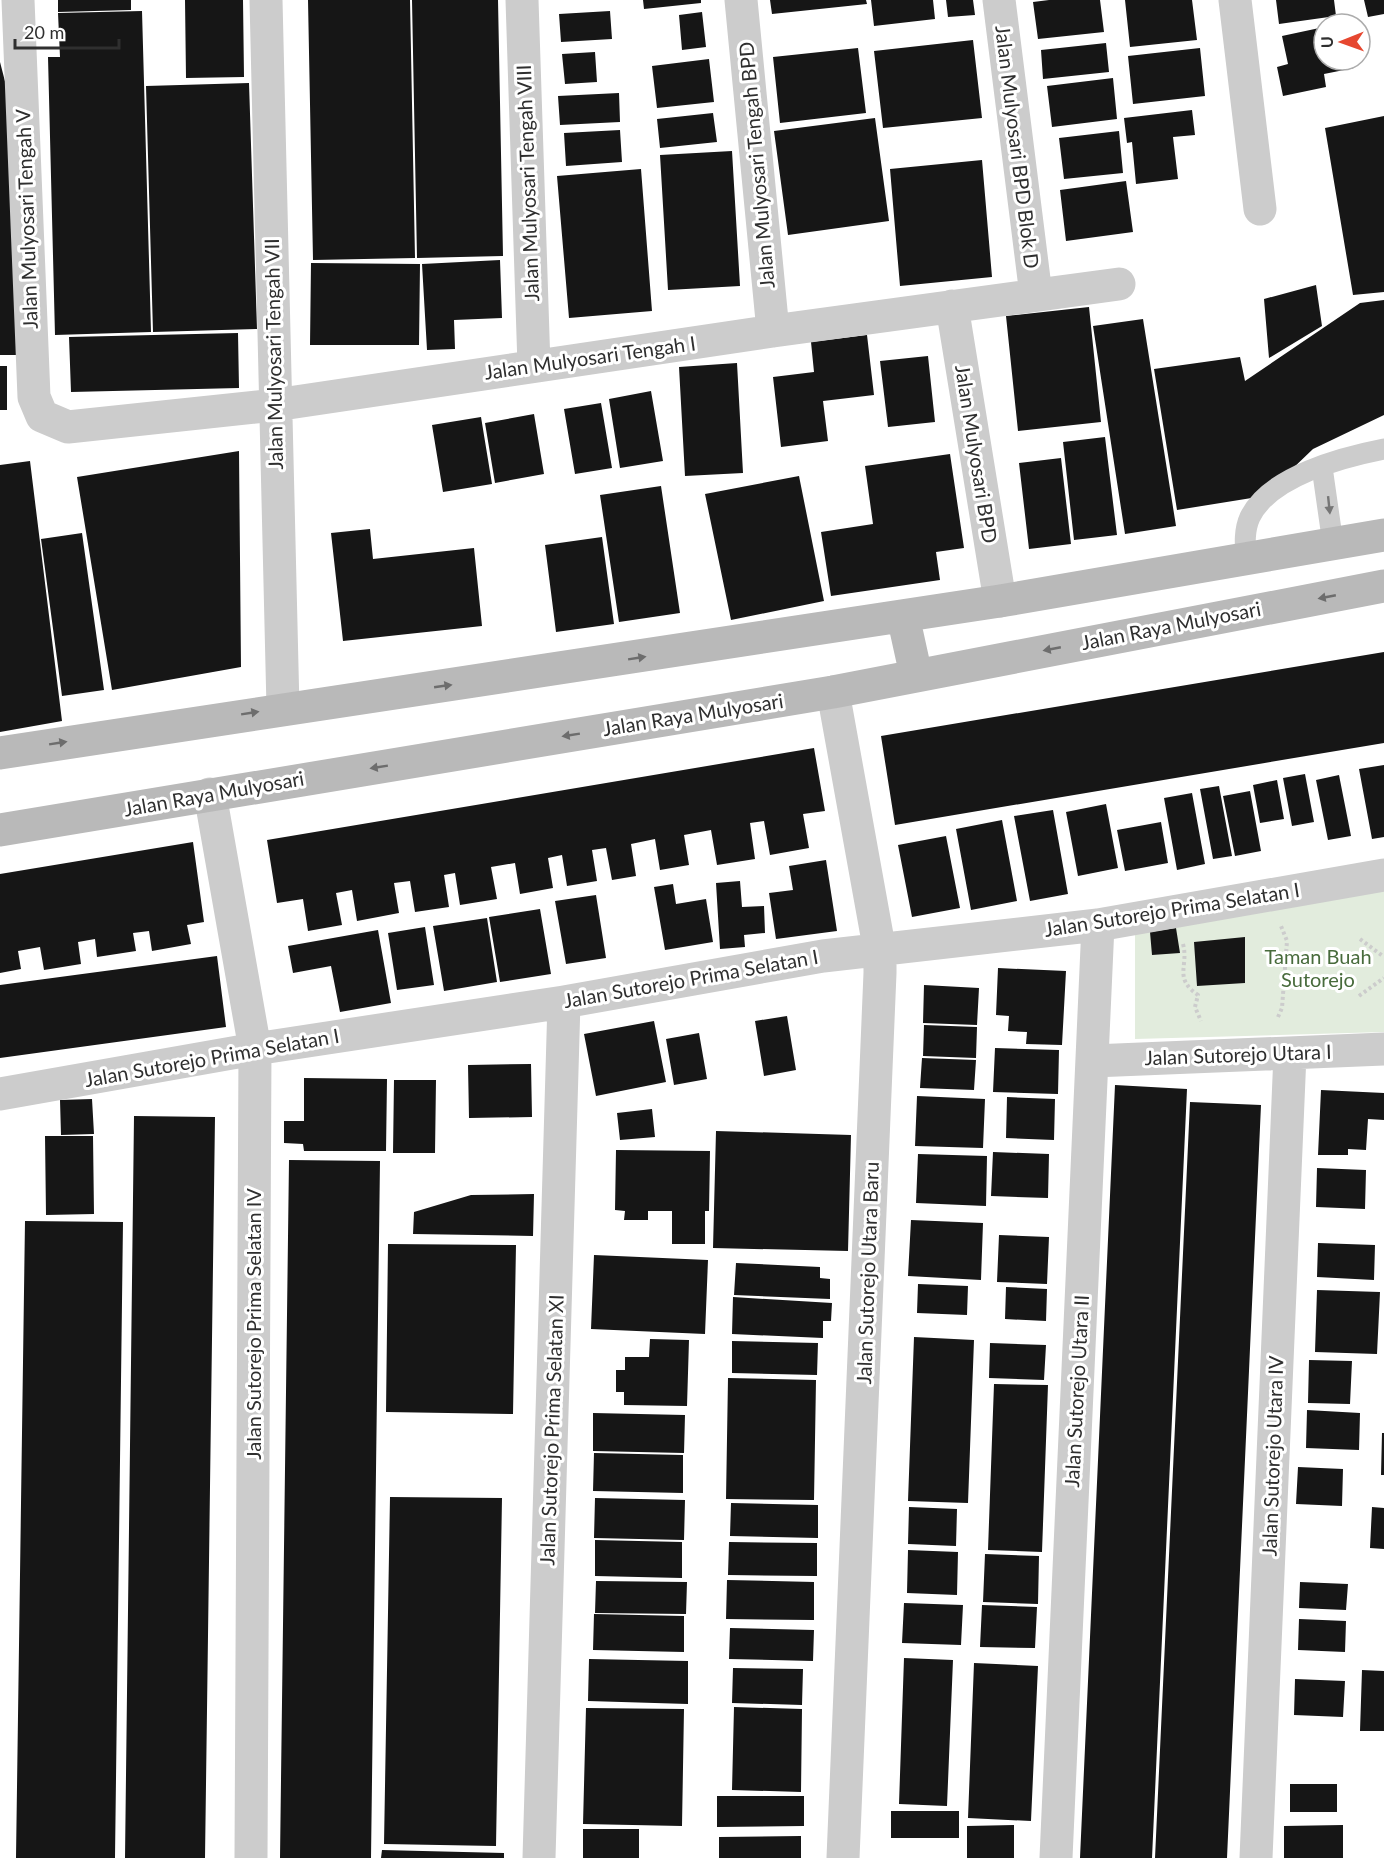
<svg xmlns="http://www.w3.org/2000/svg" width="1384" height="1858" font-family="Lato,sans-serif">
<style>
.green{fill:#e2ecdd}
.building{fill:#161616}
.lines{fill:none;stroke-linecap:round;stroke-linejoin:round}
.path{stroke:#ccc;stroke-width:4;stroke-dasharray:3 3;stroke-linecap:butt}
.lane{stroke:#ccc;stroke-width:21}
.street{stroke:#ccc;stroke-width:33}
.secondary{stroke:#b9b9b9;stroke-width:33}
.oneway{fill:#767676}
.oneway2{fill:#6d6d6d}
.labels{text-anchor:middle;stroke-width:6;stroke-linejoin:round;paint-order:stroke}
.street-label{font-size:20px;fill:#2f2f2f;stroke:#fff}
.park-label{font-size:20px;fill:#486b3c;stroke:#fff}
</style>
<rect width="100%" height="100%" fill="#fff"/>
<path class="green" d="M1384 890V1032L1135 1039V930Z"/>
<path class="building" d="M58 0H131V10L58 12Z
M185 0H243L244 77 186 78Z
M308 0H410L415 258 313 260Z
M412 0H498L503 256 417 258Z
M643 0H701V3L644 9Z
M770 0H866L867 4 772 14Z
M871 0H933L935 19 874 26Z
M946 0H973L975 15 948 17Z
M1049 0H1100L1104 32 1038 39 1033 2Z
M1125 0H1192L1197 40 1130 47Z
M1276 0H1334L1336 16 1279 24Z
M1364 0H1384V14L1368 17Z
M142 11 151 332 55 335 48 57H60L58 13Z
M610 11 612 39 561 42 559 14Z
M702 12 706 47 682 50 679 15Z
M1324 27V60H1353L1354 68 1324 74 1326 87 1283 96 1277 67 1288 64 1282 36Z
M973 40 982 118 883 128 874 51Z
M1106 43 1109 72 1043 79 1041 50Z
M858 48 866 113 780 123 773 57Z
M1200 48 1205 96 1133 104 1128 56Z
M595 52 597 82 565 84 562 54Z
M709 59 714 102 657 108 652 66Z
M0 62 8 93 17 355H0Z
M1113 78 1117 119 1052 127 1047 86Z
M249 83 257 329 153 332 146 86Z
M619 93 620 122 560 125 558 96Z
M1192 110 1195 135 1173 137 1178 179 1136 184 1132 142 1127 143 1124 118Z
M713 113 717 142 660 148 657 119Z
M1384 116V292L1353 295 1325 128Z
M875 118 889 221 788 235 774 131Z
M620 130 622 162 566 166 564 133Z
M1119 131 1123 173 1064 179 1059 138Z
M732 151 740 286 668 290 660 155Z
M982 160 992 277 900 286 890 169Z
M641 169 652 311 569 318 557 176Z
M1126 181 1133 232 1066 241 1060 190Z
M500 260 502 318 454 320 455 349 427 350 422 264Z
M311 263 420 264 419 345H310Z
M1316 285 1322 326 1269 358 1264 299Z
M1384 300V415L1313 449 1264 496 1177 510 1154 369 1240 357 1245 381 1360 303Z
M1089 307 1101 422 1018 431 1006 316Z
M1143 319 1176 526 1125 534 1093 326Z
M238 333 239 388 71 392 69 337Z
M867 335 874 395 823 401 828 441 781 447 773 377 814 372 811 342Z
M928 356 935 422 888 427 880 361Z
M737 363 743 473 685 476 679 367Z
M0 366H7V410H0Z
M651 391 663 461 620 468 609 399Z
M601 403 612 468 575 474 564 409Z
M534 414 544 474 495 483 485 423Z
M481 417 492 484 443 492 432 425Z
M1105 437 1117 535 1074 540 1063 442Z
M239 451 241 667 112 690 77 477Z
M950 454 964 548 936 552 940 580 831 596 821 532 873 524 865 466Z
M1061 458 1071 544 1029 549 1019 463Z
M30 461 62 721 0 732V465Z
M799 476 824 601 731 620 705 494Z
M661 486 680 613 619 622 600 495Z
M370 529 373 559 474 548 482 626 343 641 331 533Z
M82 533 104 690 62 696 41 539Z
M602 537 614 624 556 632 545 545Z
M1384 652V743L895 825 881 736Z
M814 748 825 811 803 814 809 848 770 855 764 821 750 823 755 859 717 865 711 830 684 835 689 865 660 870 655 839 631 844 636 876 612 880 606 848 592 850 597 881 567 886 562 855 548 858 553 888 520 894 515 863 491 867 497 899 460 905 455 873 444 875 449 907 415 912 410 881 394 883 399 913 357 921 352 890 336 893 342 925 308 931 303 899 277 903 267 840Z
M1384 765V837L1372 839 1359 769Z
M1305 774 1314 822 1292 826 1283 778Z
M1339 775 1351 836 1328 840 1316 780Z
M1277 780 1284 819 1260 823 1253 785Z
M1219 786 1232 856 1213 859 1200 789Z
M1250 791 1261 851 1235 856 1223 796Z
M1192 793 1205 864 1177 870 1164 798Z
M1106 804 1118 868 1078 876 1066 812Z
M1053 810 1068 894 1030 901 1014 816Z
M1002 820 1017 901 971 910 956 829Z
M1161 822 1168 863 1125 871 1117 830Z
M946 836 960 908 912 917 898 845Z
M193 842 204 922 187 925 191 944 152 951 149 931 133 933 136 951 97 957 95 939 78 942 81 964 44 970 40 947 18 951 21 969 0 973V874Z
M826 860 837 931 776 939 769 893 793 890 789 866Z
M740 881 742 907 764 906 765 933 744 935 745 947 720 949 716 883Z
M673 884 676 904 706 899 713 942 665 950 654 887Z
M596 895 606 958 566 964 555 901Z
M540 909 551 974 500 982 489 917Z
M487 918 497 982 444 991 433 926Z
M425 927 434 985 397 990 388 933Z
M1176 928 1180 953 1152 955 1150 932Z
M378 930 391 1003 340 1012 331 966 293 973 288 946Z
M1245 937V983L1197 986 1194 942Z
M217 956 226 1027 0 1058V985Z
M998 968 1066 971 1062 1045 1026 1044 1027 1032 1008 1031 1009 1016 996 1015Z
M924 985 979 988 977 1025 923 1023Z
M787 1016 796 1070 764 1076 755 1021Z
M654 1021 666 1082 596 1096 584 1034Z
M924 1025 977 1027 976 1058 923 1056Z
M699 1033 707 1079 674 1085 666 1039Z
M995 1048 1059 1050 1058 1094 993 1092Z
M922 1058 976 1060 974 1090 920 1088Z
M531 1064 532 1117 469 1118 468 1065Z
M304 1078 387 1079 386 1151H304L303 1144 284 1143V1121H304Z
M394 1080H436L435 1153H393Z
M1115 1085 1187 1089 1152 1858H1080Z
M1321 1090 1384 1093V1120L1368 1119 1366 1150 1348 1149V1155H1318Z
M917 1096 985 1099 983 1148 915 1146Z
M1007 1097 1055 1099 1054 1140 1006 1138Z
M92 1099 94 1134 61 1135 60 1100Z
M1190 1102 1261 1105 1227 1858H1155Z
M652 1109 655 1137 620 1140 617 1113Z
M134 1116 215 1117 205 1858H125Z
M716 1131 851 1135 848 1251 713 1248Z
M45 1136H93L94 1214 46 1215Z
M616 1150 710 1151 709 1211H705V1244H672V1211H648V1220H624L625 1211 615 1210Z
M993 1152 1049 1154 1048 1198 991 1196Z
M918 1154 987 1156 986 1206 916 1203Z
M289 1160 380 1161 371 1858H280Z
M1317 1168 1366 1170 1365 1209 1316 1207Z
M534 1194 533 1236 413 1234 414 1212 471 1195Z
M911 1220 983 1223 981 1280 908 1276Z
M25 1221 123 1222 115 1858H16Z
M999 1235 1049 1237 1047 1284 997 1282Z
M1318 1243 1375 1245 1374 1280 1317 1277Z
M388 1244 516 1245 513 1414 386 1412Z
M594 1255 708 1260 705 1334 591 1329Z
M736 1263 820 1267V1278L830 1279V1299L734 1295Z
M918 1284 968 1286 967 1315 917 1313Z
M1006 1287 1047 1289 1046 1321 1005 1319Z
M1317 1290 1380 1292 1377 1354 1315 1352Z
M733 1297 832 1303 831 1321H823V1338L732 1334Z
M914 1337 974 1340 968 1503 908 1501Z
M650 1339 689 1340 687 1406 624 1405V1392H616V1370H625V1357H649Z
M732 1341 818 1343 817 1375 732 1373Z
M990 1343 1046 1345 1044 1380 989 1378Z
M1309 1360 1352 1361 1350 1404 1308 1403Z
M728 1378 816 1380 814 1500 726 1499Z
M994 1384 1048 1385 1042 1552 988 1550Z
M1307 1410 1360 1413 1359 1450 1306 1448Z
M593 1413 685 1415 684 1453 593 1451Z
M1382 1433H1384V1475H1381Z
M594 1453 683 1455V1493L593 1491Z
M1298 1467 1343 1469 1342 1506 1296 1504Z
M390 1497 502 1498 496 1846 384 1844Z
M595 1498 685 1500 684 1540 594 1538Z
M731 1503 818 1505V1538L730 1536Z
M909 1507 957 1509 956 1546 908 1544Z
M1372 1507 1384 1508V1549L1370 1548Z
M595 1540 682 1542V1578L595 1576Z
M729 1542 817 1543V1576L728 1575Z
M908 1550 958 1552 957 1595 907 1593Z
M985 1554 1039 1556 1038 1604 983 1602Z
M727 1580 814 1582V1620L726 1619Z
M596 1581 687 1582 686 1614 595 1613Z
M1300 1582 1348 1584 1346 1610 1299 1608Z
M904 1603 963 1605 961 1645 902 1643Z
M982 1605 1037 1607 1035 1648 980 1647Z
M594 1614 684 1616V1652L593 1650Z
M1299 1619 1346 1621 1345 1652 1298 1650Z
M730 1628 814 1630 813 1661 729 1659Z
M904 1658 953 1660 947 1806 899 1804Z
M589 1659 688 1661V1704L588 1701Z
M974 1663 1038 1666 1031 1821 968 1818Z
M733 1668 803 1669 802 1705 732 1703Z
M1362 1670 1384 1671V1731H1360Z
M1295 1679 1345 1681 1343 1717 1294 1715Z
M734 1707 802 1709 801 1792 732 1790Z
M586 1708 684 1709 682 1826 583 1824Z
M1290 1784H1337V1812H1290Z
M717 1796H804V1826L717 1827Z
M891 1811H959V1838H891Z
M1014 1825V1858H967V1826Z
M1343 1825V1858H1284V1826Z
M583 1829H639V1858H583Z
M801 1836V1858H719V1837Z
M382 1850 504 1853V1858H381Z"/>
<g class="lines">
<path class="path" d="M1360 939 1384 957
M1183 944C1189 966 1173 978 1198 995L1195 1007 1201 1021
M1359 996 1384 978
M1278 1017 1282 1008 1287 941 1281 926"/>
<path class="lane" d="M1322 467 1333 544
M1246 558C1245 544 1244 530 1250 517 1270 476 1343 457 1384 449"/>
<path class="street" d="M18 0 34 397 42 416 68 427 275 405 773 331 1119 284
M266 0 283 708
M522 0 534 366
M741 0 773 331
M999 0 1036 295
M1235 0 1260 209
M952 306 1000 601
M833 692 880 952V973L843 1858
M210 794 255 1049 251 1858
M1093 1061 1384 1049
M0 1094 255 1049 564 1002 823 956 1098 925 1384 875
M539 1858 564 1002
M1056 1858 1098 925
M1256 1858 1290 1054"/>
<path class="secondary" d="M903 616 916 675
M0 753 1000 601 1384 535
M0 830 833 692 1384 586"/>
</g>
<defs><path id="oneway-solid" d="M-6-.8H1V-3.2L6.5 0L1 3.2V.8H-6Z" transform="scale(1.5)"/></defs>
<use class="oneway" href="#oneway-solid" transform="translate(1329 505) rotate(84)"/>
<g class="oneway2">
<use href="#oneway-solid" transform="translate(1327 597) rotate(169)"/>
<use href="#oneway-solid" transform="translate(1052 649) rotate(169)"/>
<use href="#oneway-solid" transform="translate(637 658) rotate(-9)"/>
<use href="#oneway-solid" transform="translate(443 686) rotate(-8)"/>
<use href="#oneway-solid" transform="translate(250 713) rotate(-9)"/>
<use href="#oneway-solid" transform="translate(571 735) rotate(171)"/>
<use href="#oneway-solid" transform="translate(58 743) rotate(-9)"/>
<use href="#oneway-solid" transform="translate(379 767) rotate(171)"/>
</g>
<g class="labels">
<g class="street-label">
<text transform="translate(1017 147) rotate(83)" y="7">Jalan Mulyosari BPD Blok D</text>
<text transform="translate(757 165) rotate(-95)" y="7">Jalan Mulyosari Tengah BPD</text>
<text transform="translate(528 183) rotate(-92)" y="7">Jalan Mulyosari Tengah VIII</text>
<text transform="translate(27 219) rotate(-92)" y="7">Jalan Mulyosari Tengah V</text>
<text transform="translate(274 354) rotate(-91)" y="7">Jalan Mulyosari Tengah VII</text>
<text transform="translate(590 358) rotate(-8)" y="7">Jalan Mulyosari Tengah I</text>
<text transform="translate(976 454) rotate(81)" y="7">Jalan Mulyosari BPD</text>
<text transform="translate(1171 626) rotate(-11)" y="7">Jalan Raya Mulyosari</text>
<text transform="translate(693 715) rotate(-9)" y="7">Jalan Raya Mulyosari</text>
<text transform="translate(214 794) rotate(-10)" y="7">Jalan Raya Mulyosari</text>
<text transform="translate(1172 910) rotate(-9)" y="7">Jalan Sutorejo Prima Selatan I</text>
<text transform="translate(691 979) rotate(-10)" y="7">Jalan Sutorejo Prima Selatan I</text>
<text transform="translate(1238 1055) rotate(-2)" y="7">Jalan Sutorejo Utara I</text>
<text transform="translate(212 1058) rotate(-10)" y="7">Jalan Sutorejo Prima Selatan I</text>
<text transform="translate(868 1273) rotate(-88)" y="7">Jalan Sutorejo Utara Baru</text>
<text transform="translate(254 1324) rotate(-90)" y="7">Jalan Sutorejo Prima Selatan IV</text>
<text transform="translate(1077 1391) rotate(-87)" y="7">Jalan Sutorejo Utara II</text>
<text transform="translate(552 1430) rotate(-88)" y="7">Jalan Sutorejo Prima Selatan XI</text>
<text transform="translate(1273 1456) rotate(-88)" y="7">Jalan Sutorejo Utara IV</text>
</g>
<g class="park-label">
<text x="1318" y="964">Taman Buah<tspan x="1318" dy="23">Sutorejo</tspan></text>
</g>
</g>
<g transform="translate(1342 42) rotate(269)"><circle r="28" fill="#ffffff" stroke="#acacac" stroke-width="1.5"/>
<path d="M0-4.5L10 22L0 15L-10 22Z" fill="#e64730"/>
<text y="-9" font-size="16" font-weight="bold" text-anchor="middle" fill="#2f2f2f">U</text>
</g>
<path d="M15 39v9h104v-9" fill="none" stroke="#2f2f2f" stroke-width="3"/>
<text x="24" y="39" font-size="18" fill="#2f2f2f" stroke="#ffffff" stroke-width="4.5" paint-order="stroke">20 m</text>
</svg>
